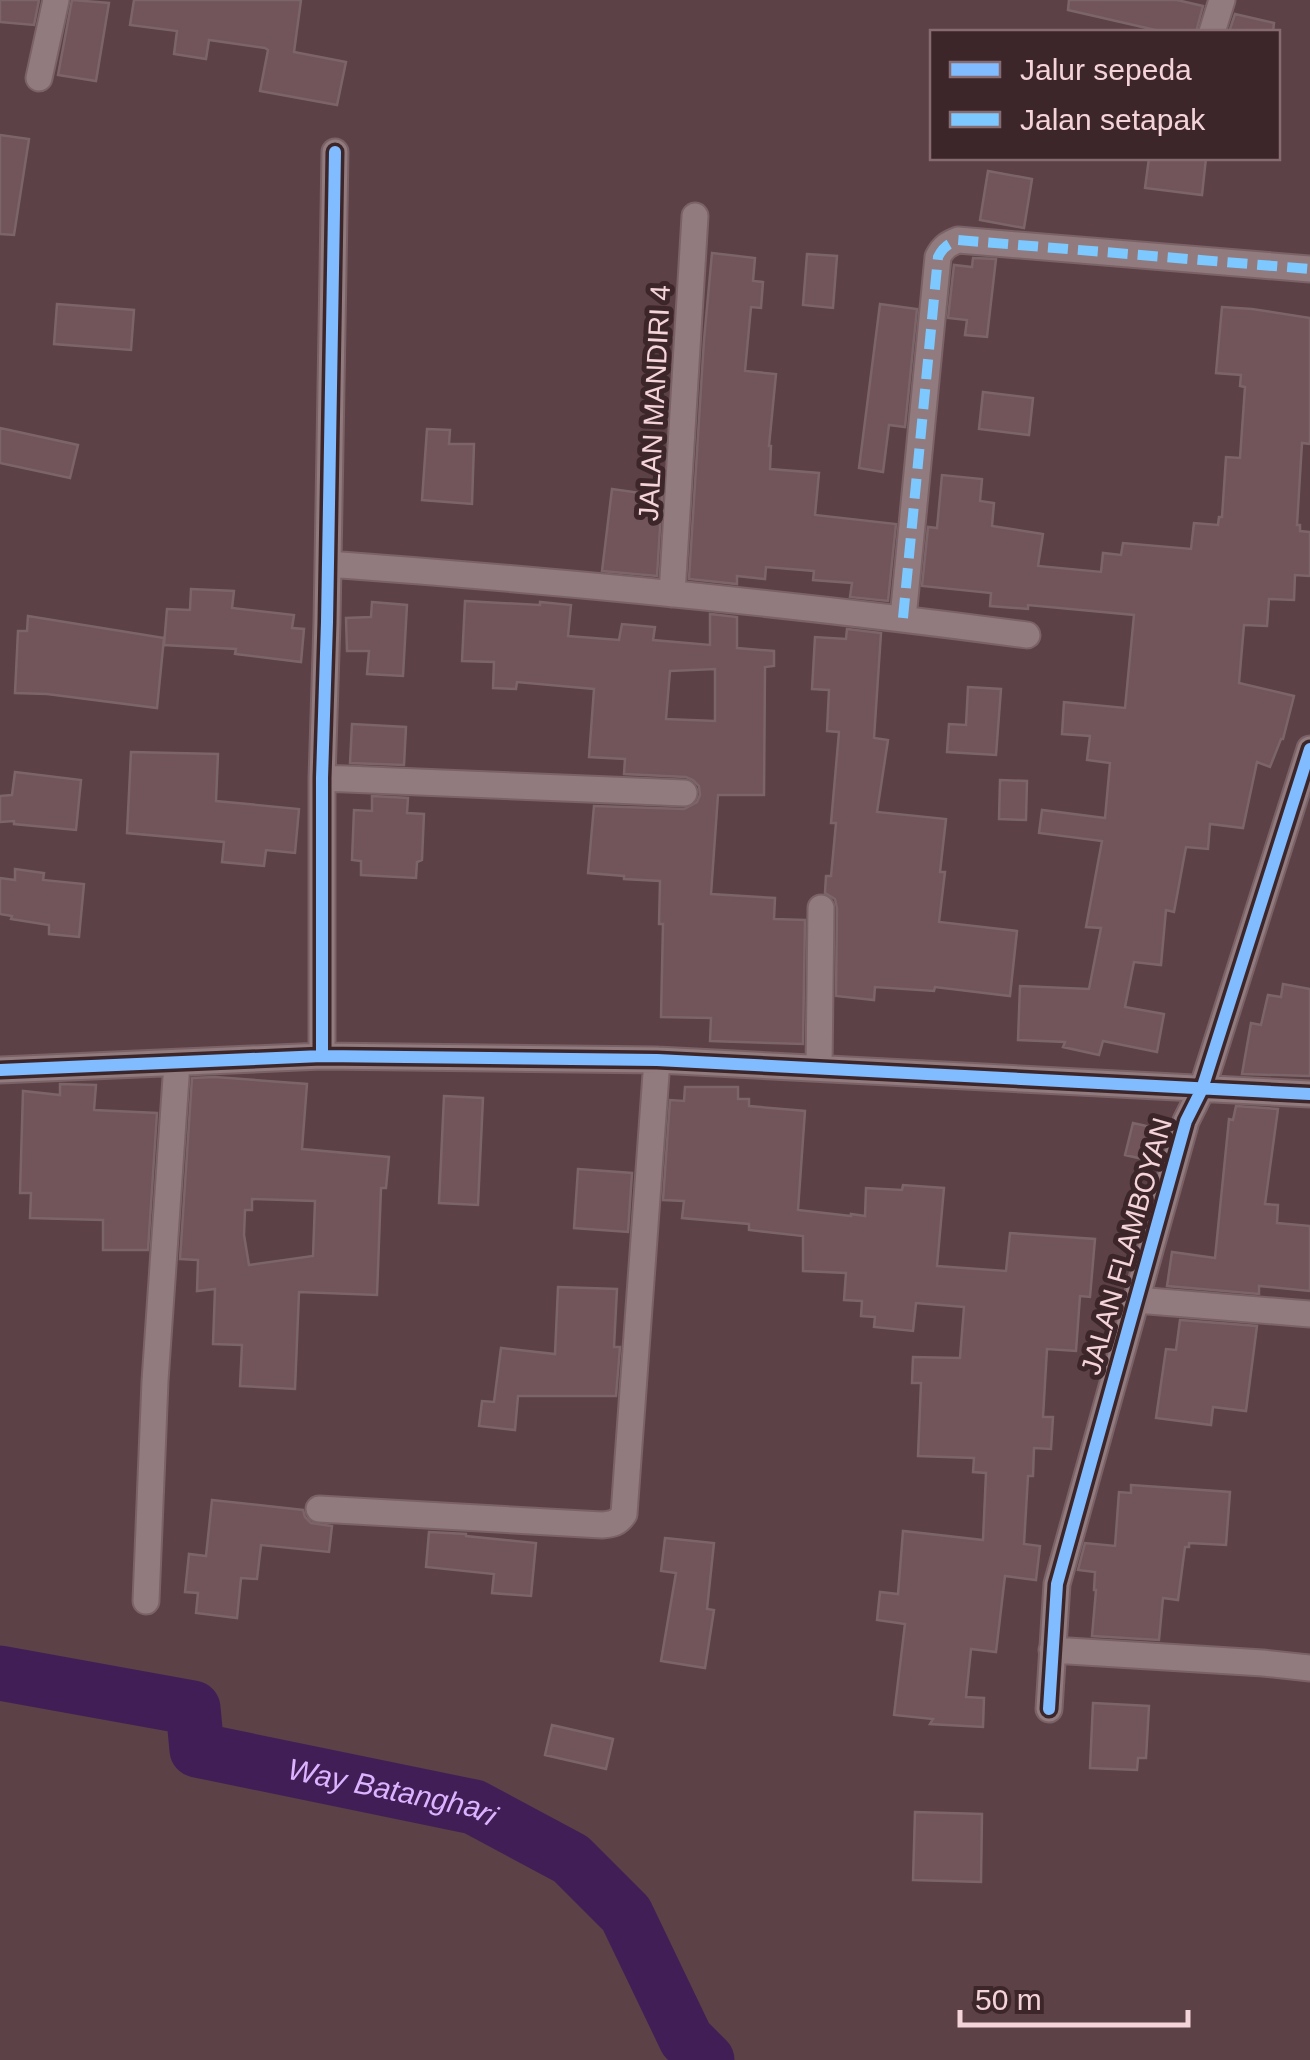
<svg xmlns="http://www.w3.org/2000/svg" width="1310" height="2060" font-family="Arial,sans-serif">
<style>
.lines{fill:none;stroke-linecap:round;stroke-linejoin:round}
.river{stroke:#421e57;stroke-width:55}
.building{fill:#71555b;stroke:#7c6569;stroke-width:2.5;fill-rule:evenodd}
.street-casing{stroke:#7a6266;stroke-width:29}
.street{stroke:#917b7e;stroke-width:25}
.quiet{stroke:#7dc8fe;stroke-width:10;stroke-dasharray:20 10;stroke-linecap:butt}
.cycleway-casing{stroke:#3d262a;stroke-width:19}
.cycleway{stroke:#80bcff;stroke-width:12}
.labels{text-anchor:middle;stroke-width:10;stroke-linejoin:round;paint-order:stroke}
.street-label{font-size:28px;fill:#f4d4d9;stroke:#3d262a}
.water-label{font-size:30px;font-style:italic;fill:#dbb3ff;stroke:#3d262a}
</style>
<rect width="100%" height="100%" fill="#5c4146"/>
<g class="lines">
<path class="river" id="s1" d="M0 1673 193 1708 197 1750 474 1807 571 1859 626 1914 686 2039 707 2060"/>
</g>
<path class="building" d="M0 0H39L34 25 0 22Z
M72 0 109 3 96 81 58 75Z
M134 0H301L294 52 346 62 337 105 260 91 268 50 265 48 209 40 206 59 174 54 177 31 130 25Z
M1069 0H1177L1203 6 1196 32H1164L1068 10Z
M1235 14 1274 23 1273 32H1229Z
M0 135 29 139 14 235 0 234Z
M1149 158H1206L1202 195 1145 188Z
M988 171 1032 179 1024 228 980 220Z
M712 253 755 258 753 281 763 282 761 308 751 307 745 371 776 374 769 446H771L770 469 819 473 815 515 896 524 888 601 850 597 852 583 813 580 814 571 766 567 765 579 737 576V584L689 579 704 340Z
M807 254 837 256 833 308 803 305Z
M973 258 996 259 987 337 965 335 967 320 948 318 954 265 972 267Z
M57 304 134 310 131 350 54 344Z
M880 304 917 309 905 427 889 425 883 472 859 468Z
M1222 307 1252 309 1310 318V444L1302 443 1297 525H1300V531L1310 532V576L1295 575 1294 600 1269 599 1267 626 1244 625 1239 683 1294 696 1283 739H1281L1270 767 1257 762 1243 828 1210 824 1208 849 1186 847 1174 912 1166 910 1161 965 1134 962 1125 1007 1164 1014 1157 1052 1103 1041 1099 1055 1063 1047 1065 1042 1018 1040 1020 986 1089 989 1101 928 1086 927 1102 841 1039 833 1042 810 1105 818 1110 763 1087 760 1090 736 1062 734 1064 702 1125 708 1134 615 1028 605V609L990 606 991 593 922 586 928 527 937 528 942 475 982 479 980 501 994 503 992 526 1043 534 1038 566 1101 572 1103 553 1121 555 1123 543 1191 549 1194 523 1218 525 1219 517H1222L1226 457 1240 458 1245 387 1240 386 1241 375 1216 373Z
M983 392 1033 398 1029 435 979 429Z
M0 428 78 445 70 478 0 463Z
M427 429 450 430 449 444H474L472 504 422 500Z
M612 489 662 496 657 576 602 571Z
M191 589 234 591 232 608 294 615 292 628 304 629 301 662 235 654 236 649 164 645 167 609 190 610Z
M465 601 540 605V602L571 605 568 636 619 640 622 624 655 627 653 640 710 645V614L737 617V648L774 651V666L765 667 764 795H718L711 894 775 898 774 919 805 920 803 1044 710 1041 711 1018 661 1017 663 924H659L660 881 624 879V876L588 873 594 806 684 809 697 802 700 795 699 786 693 780 686 777 624 774 625 759 589 757 594 689 517 682 516 689 493 688 494 662 462 661ZM715 669V721L666 719 670 671Z
M372 602 407 605 403 676 367 674 369 651H347L346 618 371 617Z
M28 616 164 638 157 708 47 694 15 693 18 631H27Z
M847 629 881 633 874 738 888 740 877 812 946 819 940 872H945L939 922 1017 931 1010 996 935 987 934 991 875 987 874 1000 836 996 837 908 835 899 825 893 826 876H831L836 823H831L839 732 827 731 829 690 812 689 815 637 846 639Z
M968 687 1001 689 996 755 947 752 949 724 966 725Z
M352 724 406 727 404 765 350 763Z
M131 752 218 754 216 801 299 809 295 853 266 850 264 866 222 862 224 842 127 833Z
M15 772 81 780 76 830 14 824V821L0 822V796L12 795Z
M1000 780 1027 781 1026 820 999 819Z
M372 796 408 798 407 813 424 814 422 860 417 862 416 878 361 875V861L352 860 354 810 372 811Z
M15 869 44 873 43 880 84 884 79 937 49 934V925L11 919 12 916 0 914V878L15 880Z
M1283 984 1310 989V1076L1242 1074 1251 1023 1261 1025 1268 995 1281 997Z
M215 1077 307 1084 302 1149 389 1157 386 1188H381L377 1295 299 1292 295 1389 240 1386 242 1345 213 1344 215 1289 197 1291 198 1260 180 1259 192 1078ZM252 1199 315 1201 313 1256 249 1265 244 1235 245 1210H252Z
M60 1084 96 1085 94 1110 157 1113 148 1250H103V1220L30 1218 31 1193H20L23 1091 60 1095Z
M685 1087H738V1099H749V1106L805 1111 798 1210 851 1216V1214L865 1216 866 1188 902 1190 903 1185 944 1188 937 1266 1006 1271 1010 1233 1095 1239 1090 1297 1080 1296 1076 1351 1047 1349 1043 1417H1053L1051 1449 1034 1448 1033 1476H1028L1024 1544 1040 1546 1036 1580 1005 1576 996 1652 971 1649 966 1697 984 1698 983 1727 930 1724 933 1719 894 1715 905 1624 877 1620 880 1592 898 1594 903 1531 983 1540 986 1473 973 1472 974 1458 918 1456 921 1383H912L913 1357 960 1358 964 1307 916 1303 913 1331 874 1327 875 1317 861 1316 862 1301 844 1300 846 1273 803 1271V1236L749 1230V1224L682 1218 684 1201 663 1200 670 1100 684 1101Z
M444 1096 483 1098 478 1205 439 1203Z
M1236 1106 1278 1109 1265 1204 1278 1205 1277 1223 1310 1226V1291L1259 1286V1294L1167 1286 1172 1252 1215 1258 1229 1119 1233 1120Z
M1133 1123 1164 1130 1156 1162 1125 1155Z
M578 1169 632 1173 628 1232 574 1228Z
M558 1287 617 1289 614 1347H620L616 1396H518L515 1430 479 1426 482 1401 494 1402 501 1348 555 1354Z
M1180 1320 1257 1326 1246 1411 1213 1407 1211 1425 1156 1418 1166 1349 1176 1350Z
M1131 1485 1230 1492 1226 1545 1189 1543V1547H1185L1178 1600 1163 1598 1159 1640 1092 1636 1096 1590H1094L1095 1572 1078 1570 1085 1543 1115 1546 1119 1492 1131 1493Z
M212 1500 303 1510 305 1517 311 1523 332 1526 329 1552 261 1545 257 1579 241 1578 237 1618 196 1613 198 1593 185 1592 189 1554 206 1556Z
M429 1532 466 1534V1536L536 1543 531 1596 492 1593 494 1574 426 1567Z
M665 1538 714 1543 707 1609 714 1610 705 1668 661 1661 676 1573 661 1571Z
M1093 1703 1149 1706 1146 1758H1138L1137 1770 1090 1768Z
M552 1725 613 1739 606 1769 545 1755Z
M915 1812 982 1814 981 1882 913 1880Z"/>
<g class="lines">
<defs>
<path id="street" d="M1212 32 1222 0
M39 78 56 0
M328 564C561 581 795 604 1027 635
M672 594 695 216
M903 618 938 257C943 247 948 244 958 240L1310 269
M322 778 684 793
M322 1056V778L327 622 335 152
M819 1067 821 908
M0 1070 322 1056 657 1060 1310 1094
M1136 1300 1310 1314
M319 1509 602 1525C613 1524 618 1523 624 1514L657 1060
M146 1601 155 1381 177 1063
M1052 1650 1263 1663 1310 1668
M1049 1709 1057 1584 1186 1121 1202 1089 1310 749"/>
</defs>
<use href="#street" class="street-casing"/>
<use href="#street" class="street"/>
<path class="quiet" d="M903 618 938 257C943 247 948 244 958 240L1310 269"/>
<defs>
<path id="cycleway" d="M322 1056V778L327 622 335 152
M0 1070 322 1056 657 1060 1310 1094
M1049 1709 1057 1584 1186 1121 1202 1089 1310 749"/>
</defs>
<use href="#cycleway" class="cycleway-casing"/>
<use href="#cycleway" class="cycleway"/>
</g>
<g class="labels">
<g class="street-label">
<text transform="translate(654 403) rotate(-87)" y="10">JALAN MANDIRI 4</text>
<text transform="translate(1126 1246) rotate(-74)" y="10">JALAN FLAMBOYAN</text>
</g>
<g class="water-label">
<text dy="10" stroke="none"><textPath href="#s1" startOffset="438">Way Batanghari</textPath></text>
</g>
</g>
<rect x="930" y="30" width="350" height="130" fill="#3d262a" stroke="#866c70" stroke-width="2.5"/>
<rect x="950" y="62" width="50" height="15" fill="#80bcff" stroke="#866c70" stroke-width="2.5"/>
<text x="1020" y="80" font-size="30" fill="#f4d4d9">Jalur sepeda</text>
<rect x="950" y="112" width="50" height="15" fill="#7dc8fe" stroke="#866c70" stroke-width="2.5"/>
<text x="1020" y="130" font-size="30" fill="#f4d4d9">Jalan setapak</text>
<path d="M960 2010v15h228v-15" fill="none" stroke="#f4d4d9" stroke-width="5"/>
<text x="975" y="2010" font-size="30" fill="#f4d4d9" stroke="#3d262a" stroke-width="8" paint-order="stroke">50 m</text>
</svg>
